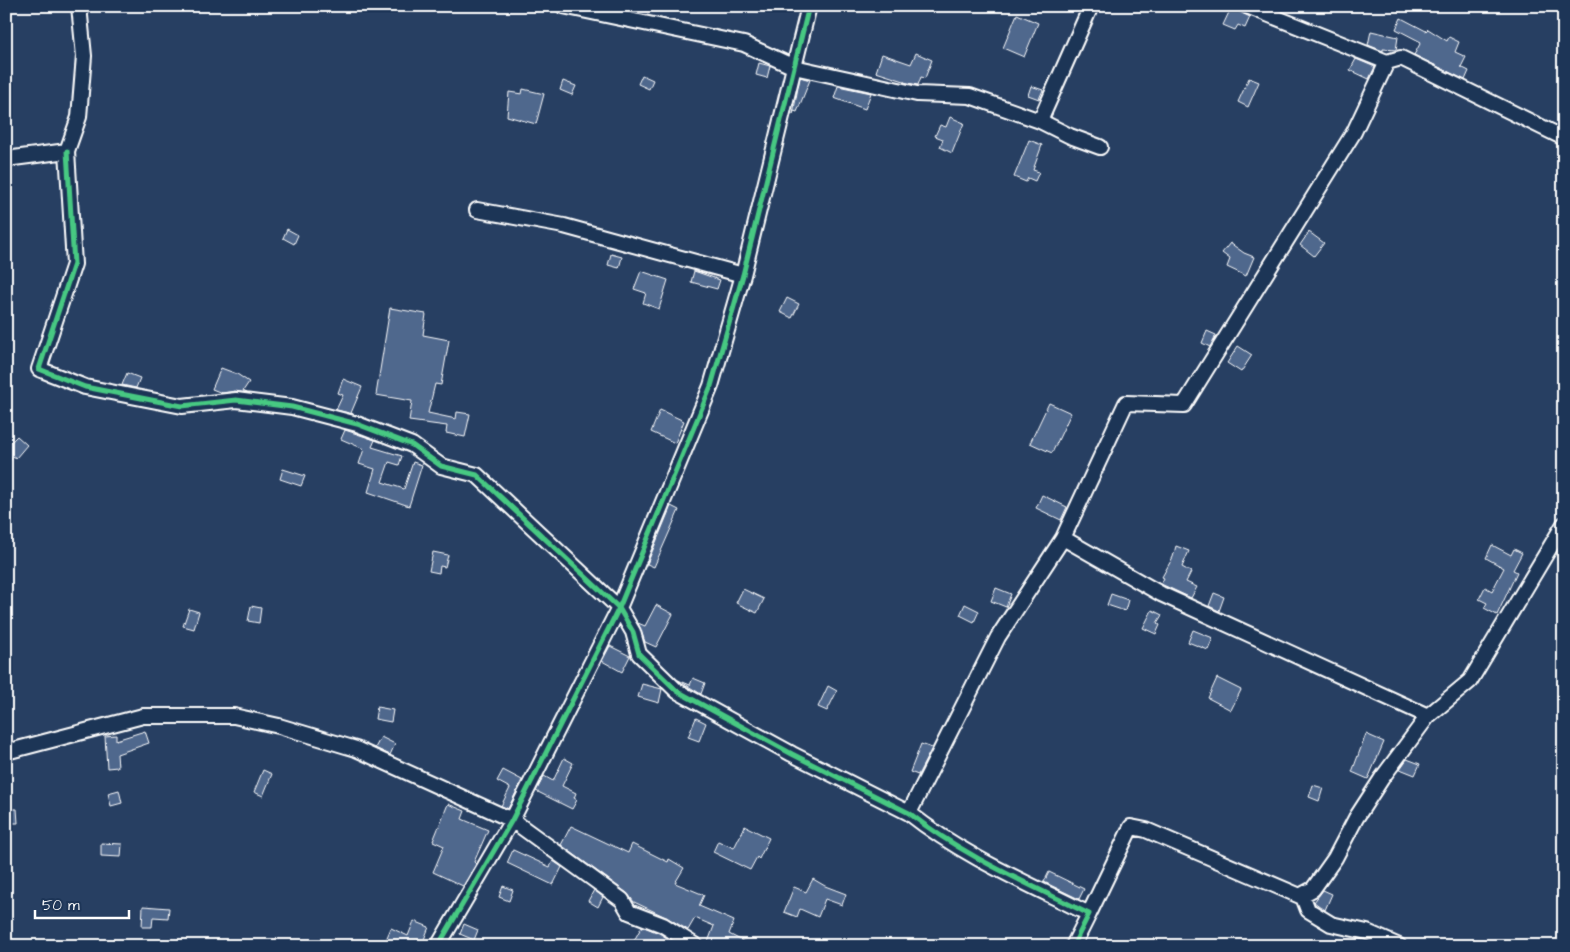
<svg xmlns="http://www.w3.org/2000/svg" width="1570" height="952" font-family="'Architects Daughter',sans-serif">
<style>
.building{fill:#50678d;stroke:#fff}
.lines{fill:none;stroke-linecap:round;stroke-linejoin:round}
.street-casing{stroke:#fff;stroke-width:18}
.street{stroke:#1d3557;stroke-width:14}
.cycleway-casing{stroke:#1d3557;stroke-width:8}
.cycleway{stroke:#46c982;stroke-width:5}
</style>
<rect width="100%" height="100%" fill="#273f62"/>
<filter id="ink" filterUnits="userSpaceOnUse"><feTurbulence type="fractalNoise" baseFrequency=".02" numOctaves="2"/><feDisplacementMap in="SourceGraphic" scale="10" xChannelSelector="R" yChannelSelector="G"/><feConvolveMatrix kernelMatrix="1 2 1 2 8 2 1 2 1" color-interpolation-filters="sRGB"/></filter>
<g filter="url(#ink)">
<path class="building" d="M1231 8 1250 17 1245 28 1238 25 1235 30 1223 25Z
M1017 14 1038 23 1024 57 1003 48Z
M1401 18 1426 31 1428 29 1447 41 1449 37 1459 42 1455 52 1466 57 1461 67 1469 71 1465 80 1414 55 1421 42 1396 29Z
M1371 31 1398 37 1396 50 1383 49V51L1368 45Z
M916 53 932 60 925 78 921 77 918 85 904 82V81L876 72 882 54 911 64Z
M1356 59 1375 67 1369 79 1350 70Z
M759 63 770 66 767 78 756 75Z
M642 75 653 80 649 89 638 84Z
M800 77 810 80 797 112 794 111 793 114Z
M1249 78 1259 82 1248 107 1238 102Z
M563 81 576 86 572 95 560 90Z
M838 86 871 93 865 109 834 98Z
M1031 86 1043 90 1039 99 1028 95Z
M523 89 544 94 536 124 507 116 509 92 522 94Z
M950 117 964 123 952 153 940 147 943 139 935 136 940 125 946 127Z
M1029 140 1042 145 1033 170 1039 172 1035 181 1028 178 1026 182 1014 177Z
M287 229 298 235 294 244 283 238Z
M1309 232 1324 243 1314 256 1300 245Z
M1230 243 1244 253 1254 257 1246 276 1227 267 1230 259 1222 253Z
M611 254 622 257 619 268 608 265Z
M641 271 668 280 659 309 643 303 646 293 634 289Z
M694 271 720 280 717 289 691 282Z
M787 298 799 304 792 318 780 312Z
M390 308 426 314 423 335 449 340 441 385 435 384 428 413 456 419 457 412 470 414 465 437 446 433 447 426 409 421 412 401 376 395Z
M1207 331 1216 335 1210 347 1202 343Z
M1238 346 1252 355 1241 372 1227 363Z
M221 368 237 374 249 382 243 391 247 393 235 391 222 393 212 389Z
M127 373 140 378 136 388 122 385Z
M343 379 362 387 351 413 353 414 336 410 343 395 338 393Z
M1049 403 1071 413 1052 453 1030 443Z
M660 410 684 421 675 443 651 432Z
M345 430 375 440 372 447 402 456 399 465 389 462 382 482 404 489 413 462 422 465 409 506 368 492 375 469 359 464 364 449 341 439Z
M17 436 27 445 16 458 13 456 6 469V439L11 442Z
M283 469 305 476 301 486 280 479Z
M1042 495 1067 507 1061 520 1036 508Z
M671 506 679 510 654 567 647 564Z
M1492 545 1511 555 1514 549 1522 553 1513 570 1517 572 1497 615 1484 608 1487 603 1479 599 1485 587 1492 591 1504 568 1486 558Z
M1176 546 1189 551 1182 567 1191 572 1186 582 1197 587 1191 598 1161 584 1164 578 1162 577 1173 557Z
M433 552 448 555 445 567 440 566 439 573 429 571Z
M996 588 1011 594 1006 607 991 601Z
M743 589 764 599 757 613 736 603Z
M1214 593 1224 597 1219 611 1209 606Z
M1111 594 1128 600 1125 611 1107 605Z
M965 604 979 611 974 622 960 615Z
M656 605 673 614 656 647 645 642 638 623 645 626Z
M251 606 261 608 259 623 248 621Z
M189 609 199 612 194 629 183 626Z
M1152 610 1162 615 1157 623 1160 625 1156 634 1143 628Z
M1193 630 1213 638 1208 650 1188 642Z
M610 646 630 656 622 672 602 661Z
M693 678 705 683 701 694 678 680 690 685Z
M1217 678 1241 690 1231 710 1208 698Z
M642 684 662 689 659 703 638 697Z
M828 686 837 691 827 711 818 707Z
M377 707 393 710 391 722 375 719Z
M696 718 706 723 699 741 688 737Z
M145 731 149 743 117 754 118 767 107 768 105 736 116 735V740Z
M1366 734 1384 742 1368 779 1352 772Z
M381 737 395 744 390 755 375 748Z
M921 744 932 748 918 775 910 772Z
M564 758 573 763 562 786 576 793 574 798 577 800 572 809 536 791 544 776 553 781Z
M1407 759 1420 764 1415 775 1400 769Z
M263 770 272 774 263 796 254 792Z
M503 770 522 780 508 809 501 806 510 788 497 781Z
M1313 785 1323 788 1319 801 1309 797Z
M119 790 122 803 111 806 108 793Z
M448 804 465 811 462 819 488 830 474 862 476 864 463 886 433 872 444 846 433 841Z
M6 809H17L18 823H6Z
M571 826 628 853 632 844 668 862 669 859 684 868 675 883 704 895 699 906 734 921 729 934 752 946H717L708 942 714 926 695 918 688 930 668 918 634 902 627 893 561 845Z
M745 826 769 838 759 859 757 857 750 870 713 852 718 841 734 848Z
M101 843 122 844 121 857 101 856Z
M513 850 550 867 553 861 562 867 553 885 507 863Z
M1049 872 1084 889 1079 899 1044 882Z
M813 879 825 886 846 894 842 905 825 899 818 917 800 909 797 917 784 912 794 887 806 892Z
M503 886 513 890 509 901 499 897Z
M594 890 603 897 598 907 588 901Z
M1323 890 1332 894 1325 910 1314 902Z
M143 906 169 908 168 918 153 917 152 927H142Z
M414 921 429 927 423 942 429 946H393L385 942 391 928 408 936Z
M464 924 478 930 474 940 460 934Z
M642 926 659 933 673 942 671 946H631Z"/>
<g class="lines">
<defs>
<path id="street" d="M563 6 744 44 794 67 917 94 970 96 1040 121 1091 6
M1247 6 1387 62 1401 58 1564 138
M1040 121 1070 136 1100 147
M67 151 74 264 39 369 85 387 182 406 236 400 292 407 357 424 412 445 441 466 477 475 619 608 633 632 639 654 677 691 792 754 909 813C963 856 1027 883 1089 914L1073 946
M6 159 67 151 79 117 84 56 79 6
M477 210 564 226 743 275
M1063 538 1161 594 1428 716
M6 752 143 716H234L279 726 356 749 512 820 622 900 629 912 663 925 696 946
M909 813 998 637 1063 538 1126 403 1184 405 1354 132 1387 62
M1300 896 1303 897 1308 910 1331 924 1367 932 1399 946
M1089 914 1131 827 1146 830 1300 896 1313 889 1335 858 1356 818 1382 778 1428 716 1470 681 1564 524
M438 946 512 820 619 608 711 386 743 275 809 6"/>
</defs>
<use href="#street" class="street-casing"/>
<use href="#street" class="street"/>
<defs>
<path id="cycleway" d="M67 151 74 264 39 369 85 387 182 406 236 400 292 407 357 424 412 445 441 466 477 475 619 608 633 632 639 654 677 691 792 754 909 813C963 856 1027 883 1089 914L1073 946
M438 946 512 820 619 608 711 386 743 275 809 6"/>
</defs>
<use href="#cycleway" class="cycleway-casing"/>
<use href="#cycleway" class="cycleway"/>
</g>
</g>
<rect width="1570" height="952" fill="none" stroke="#1d3557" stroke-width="25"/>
<rect x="12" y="12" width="1545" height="927" fill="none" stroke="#fff" stroke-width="2" filter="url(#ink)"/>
<path d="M35 910v8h94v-8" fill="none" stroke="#ffffff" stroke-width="2.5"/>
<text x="42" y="910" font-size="15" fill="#ffffff" stroke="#1d3557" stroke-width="4" paint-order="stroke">50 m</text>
</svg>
